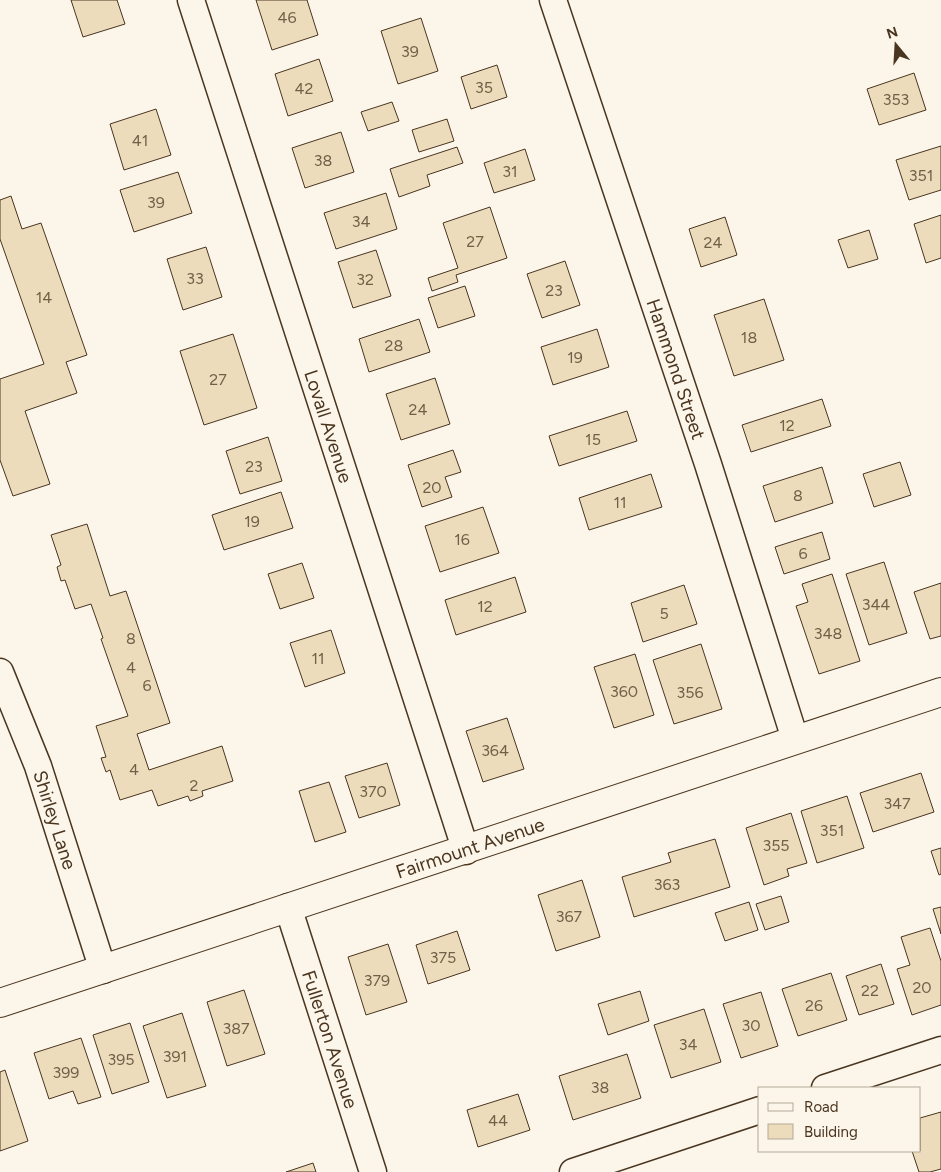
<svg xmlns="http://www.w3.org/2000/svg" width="941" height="1172" font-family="Figtree,sans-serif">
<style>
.building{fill:#ecdcbc;stroke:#4a3520}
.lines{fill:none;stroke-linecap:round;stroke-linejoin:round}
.street-casing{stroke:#4a3520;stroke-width:29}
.primary-casing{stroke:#4a3520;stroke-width:30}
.street{stroke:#fbf6e9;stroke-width:26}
.primary{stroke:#fbf6e9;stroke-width:28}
.labels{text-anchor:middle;stroke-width:4;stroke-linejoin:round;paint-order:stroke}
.number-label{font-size:16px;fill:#725f47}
.street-label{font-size:19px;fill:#4a3520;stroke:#fbf6e9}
</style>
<rect width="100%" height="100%" fill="#fbf6e9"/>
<path class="building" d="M71 0H117L125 24 83 37Z
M256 0H307L318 35 272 50Z
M421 18 438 71 398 84 381 31Z
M319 59 333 101 288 116 275 74Z
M497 65 507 97 471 109 461 77Z
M914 73 926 110 879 125 867 89Z
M392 102 399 121 368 131 361 112Z
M156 109 171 155 124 170 110 124Z
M447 119 454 141 419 152 412 130Z
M341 132 354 172 305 188 292 148Z
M941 146V190L909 200 896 160Z
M457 147 463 163 427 175 430 186 399 197 390 169Z
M525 149 535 180 494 193 484 163Z
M178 172 192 213 134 232 120 190Z
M386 193 397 229 336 249 324 213Z
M11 196 22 229 41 223 87 355 66 362 77 393 25 411 50 484 13 496 0 460V379L44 364 0 239V200Z
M490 207 507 258 456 275 458 282 432 291 428 278 458 268 443 223Z
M941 215V258L926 263 914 224Z
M725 217 737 255 701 267 689 229Z
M869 230 878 259 848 268 838 240Z
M206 247 222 297 183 310 167 259Z
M376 250 391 296 353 308 338 262Z
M565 261 580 305 542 318 527 274Z
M465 286 475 316 438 328 428 298Z
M764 299 784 360 734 376 714 315Z
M419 319 430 352 369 372 359 339Z
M597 329 609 367 553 385 541 347Z
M233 334 257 408 204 425 180 351Z
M435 378 450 424 401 440 386 394Z
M822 399 831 426 751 452 742 425Z
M627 411 637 441 559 466 549 436Z
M268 437 282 481 240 494 226 451Z
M453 450 461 472 445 477 452 497 422 507 408 465Z
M900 462 911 495 874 507 863 474Z
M822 467 833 503 775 522 763 486Z
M651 474 662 507 589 530 579 498Z
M281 492 293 528 224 550 212 515Z
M483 507 499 553 440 572 425 526Z
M87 524 110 596 126 591 170 723 137 734 149 770 222 746 233 781 202 791 203 796 190 801 188 796 158 806 152 790 120 800 110 770 106 772 101 758 106 757 96 726 128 716 101 639 103 638 91 604 75 609 65 580 61 581 57 567 61 565 51 535Z
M822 532 830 559 784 574 775 547Z
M884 562 907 633 869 645 846 574Z
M302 563 314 598 280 609 268 574Z
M832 574 860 661 819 674 796 606 808 602 802 584Z
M515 577 526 612 456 635 445 600Z
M941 583V636L930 639 914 592Z
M684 585 697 624 643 642 631 603Z
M331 630 345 673 305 687 290 643Z
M701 644 722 709 674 724 653 660Z
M635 654 654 715 614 728 594 667Z
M507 718 524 769 483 782 466 731Z
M387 763 400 805 359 818 345 776Z
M921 773 934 812 873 832 860 793Z
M329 782 346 832 315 842 299 791Z
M847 796 864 848 817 863 801 811Z
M791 813 807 863 787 869 789 876 764 885 746 828Z
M715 839 730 887 634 917 622 877 671 862 668 853Z
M941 848V874L939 875 931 851Z
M582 880 600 937 556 951 538 895Z
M781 896 789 922 765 930 756 904Z
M749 902 758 930 725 941 715 913Z
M941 907V934L933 909Z
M930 928 941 961V1005L912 1015 897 969 910 965 901 937Z
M457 931 470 970 428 984 416 945Z
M388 944 407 1002 366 1015 348 957Z
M881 964 894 1004 859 1015 846 976Z
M831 973 847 1020 798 1036 782 989Z
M244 990 265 1054 227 1066 207 1002Z
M640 991 649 1021 608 1035 598 1004Z
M761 992 778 1046 741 1058 723 1004Z
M704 1009 721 1062 671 1078 654 1025Z
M182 1013 206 1086 167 1098 143 1026Z
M130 1023 149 1082 112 1094 93 1035Z
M81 1038 101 1097 78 1104 73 1091 49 1099 34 1053Z
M627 1054 641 1098 573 1120 559 1076Z
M5 1070 28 1141 0 1151V1072Z
M518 1094 530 1130 478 1147 467 1110Z
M941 1112V1169L930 1172H919L912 1151H920V1118Z
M313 1163 316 1172H286Z"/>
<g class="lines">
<defs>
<g id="street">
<path id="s1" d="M191 0 466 851"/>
<path id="s2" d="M553 0 708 464 795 739"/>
<path id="s3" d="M0 672 38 766 103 970"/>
<path id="s4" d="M288 907 373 1172"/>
<path d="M825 1088 941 1050"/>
<path d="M573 1172 760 1110"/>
</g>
<g id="primary">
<path id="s5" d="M0 1003C314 901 627 794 941 692"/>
</g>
</defs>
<use href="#street" class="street-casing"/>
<use href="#primary" class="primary-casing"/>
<use href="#street" class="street"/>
<use href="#primary" class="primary"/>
</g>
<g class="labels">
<g class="number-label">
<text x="287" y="23">46</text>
<text x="410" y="57">39</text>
<text x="484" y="93">35</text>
<text x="304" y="94">42</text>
<text x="896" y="105">353</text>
<text x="140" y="146">41</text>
<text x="323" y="166">38</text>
<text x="510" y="177">31</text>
<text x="921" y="181">351</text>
<text x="156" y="208">39</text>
<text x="361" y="227">34</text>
<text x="475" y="247">27</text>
<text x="713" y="248">24</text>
<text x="195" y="284">33</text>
<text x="365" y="285">32</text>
<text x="554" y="296">23</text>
<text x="44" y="303">14</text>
<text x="749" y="343">18</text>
<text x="394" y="351">28</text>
<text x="575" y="363">19</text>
<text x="218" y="385">27</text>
<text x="418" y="415">24</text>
<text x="787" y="431">12</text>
<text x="593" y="445">15</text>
<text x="254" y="472">23</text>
<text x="432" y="493">20</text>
<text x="798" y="501">8</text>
<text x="620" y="508">11</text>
<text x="252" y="527">19</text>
<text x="462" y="545">16</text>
<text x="803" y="559">6</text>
<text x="876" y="610">344</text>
<text x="485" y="612">12</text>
<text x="664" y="619">5</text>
<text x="828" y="639">348</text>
<text x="131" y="644">8</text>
<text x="318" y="664">11</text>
<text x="131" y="673">4</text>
<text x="147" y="691">6</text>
<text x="624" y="697">360</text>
<text x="690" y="698">356</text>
<text x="495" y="756">364</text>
<text x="134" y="775">4</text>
<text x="194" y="791">2</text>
<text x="373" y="797">370</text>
<text x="897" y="809">347</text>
<text x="832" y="836">351</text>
<text x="776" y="851">355</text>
<text x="667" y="890">363</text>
<text x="569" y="922">367</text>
<text x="443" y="963">375</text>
<text x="377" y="986">379</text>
<text x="922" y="993">20</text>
<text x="870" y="996">22</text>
<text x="814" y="1011">26</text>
<text x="751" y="1031">30</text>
<text x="236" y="1034">387</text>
<text x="688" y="1050">34</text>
<text x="175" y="1062">391</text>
<text x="121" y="1065">395</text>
<text x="66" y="1078">399</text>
<text x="600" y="1093">38</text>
<text x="498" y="1126">44</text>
</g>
<g class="street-label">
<text dy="7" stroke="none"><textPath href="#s2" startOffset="389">Hammond Street</textPath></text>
<text dy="7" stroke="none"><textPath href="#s1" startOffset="448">Lovall Avenue</textPath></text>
<text dy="7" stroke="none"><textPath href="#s3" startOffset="158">Shirley Lane</textPath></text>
<text dy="7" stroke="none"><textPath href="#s5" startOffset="495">Fairmount Avenue</textPath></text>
<text dy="7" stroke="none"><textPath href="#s4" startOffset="139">Fullerton Avenue</textPath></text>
</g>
</g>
<rect x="758" y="1087" width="162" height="65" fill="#fbf6e9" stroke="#b4a999"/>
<rect x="768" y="1103" width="25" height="8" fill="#fbf6e9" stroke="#b4a999"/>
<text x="804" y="1112" font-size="15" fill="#4a3520">Road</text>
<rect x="768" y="1124" width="25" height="15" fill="#ecdcbc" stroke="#b4a999"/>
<text x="804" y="1137" font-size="15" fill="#4a3520">Building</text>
<g transform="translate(896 45) rotate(342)" stroke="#fbf6e9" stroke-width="4" paint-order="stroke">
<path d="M0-4L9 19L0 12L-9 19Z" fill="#4a3520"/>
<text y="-8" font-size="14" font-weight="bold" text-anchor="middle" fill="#4a3520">N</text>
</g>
</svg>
